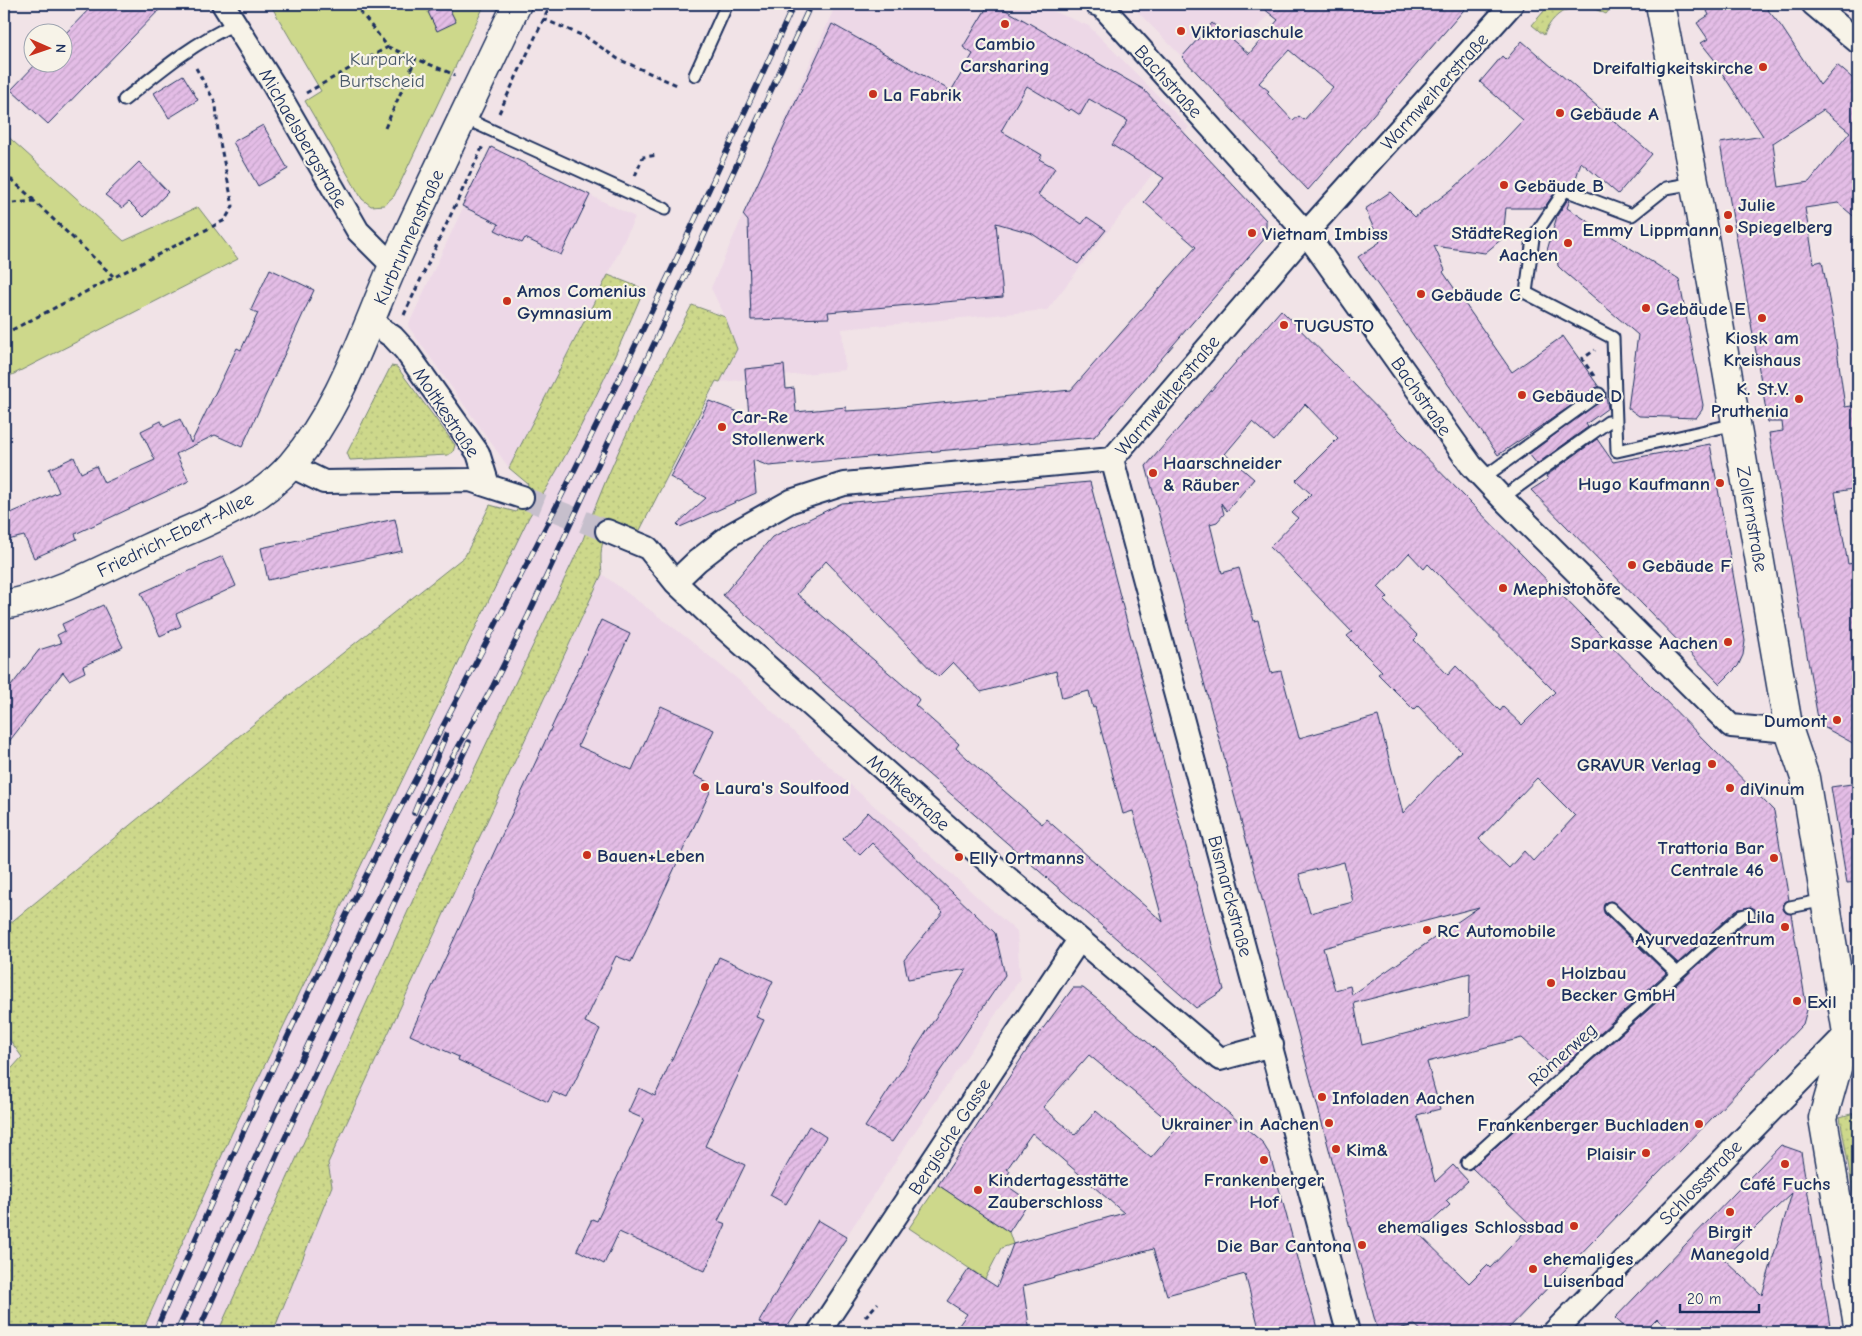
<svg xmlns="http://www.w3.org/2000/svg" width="1862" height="1336" font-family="'Comic Neue',sans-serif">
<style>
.built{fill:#edd8e7}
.grass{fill:url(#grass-dots);stroke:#748474}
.park{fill:#cdd88b;stroke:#748474}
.building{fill:url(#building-hatch);stroke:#1b2f5e;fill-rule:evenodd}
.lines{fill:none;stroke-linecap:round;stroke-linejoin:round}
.street-tunnel{stroke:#c6bfcc;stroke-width:22;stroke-dasharray:22 11;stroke-linecap:butt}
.lane-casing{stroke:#1b2f5e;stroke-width:15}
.street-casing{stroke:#1b2f5e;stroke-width:26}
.secondary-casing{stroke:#1b2f5e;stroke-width:31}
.path{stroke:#1b2f5e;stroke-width:3;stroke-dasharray:5 4;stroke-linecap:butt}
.lane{stroke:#f7f3e8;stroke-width:11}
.street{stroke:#f7f3e8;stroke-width:22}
.secondary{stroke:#f7f3e8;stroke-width:28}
.rail-casing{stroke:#1b2f5e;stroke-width:5.5}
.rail{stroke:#f7f3e8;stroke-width:4;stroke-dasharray:11;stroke-linecap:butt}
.poi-dot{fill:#c8321e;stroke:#f7f3e8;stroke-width:2}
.labels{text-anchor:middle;stroke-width:4.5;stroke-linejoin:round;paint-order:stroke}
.poi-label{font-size:19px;font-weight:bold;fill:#1b2f5e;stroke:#f7f3e8;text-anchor:start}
.park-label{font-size:19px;fill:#485969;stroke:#f7f3e8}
.street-label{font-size:19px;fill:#1b2f5e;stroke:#f7f3e8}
</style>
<defs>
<pattern id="grass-dots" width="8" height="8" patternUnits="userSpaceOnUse" patternTransform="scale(1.25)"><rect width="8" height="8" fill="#cdd88b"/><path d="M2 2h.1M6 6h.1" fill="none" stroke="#afba7a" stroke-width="1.8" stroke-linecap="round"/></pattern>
<pattern id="building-hatch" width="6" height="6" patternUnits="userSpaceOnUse" patternTransform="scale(1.25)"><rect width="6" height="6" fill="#e4bde6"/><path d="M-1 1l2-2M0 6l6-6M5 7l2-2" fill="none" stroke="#c3a3c8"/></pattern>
</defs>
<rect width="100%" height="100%" fill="#f1e3e7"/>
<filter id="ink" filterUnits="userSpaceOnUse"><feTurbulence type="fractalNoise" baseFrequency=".02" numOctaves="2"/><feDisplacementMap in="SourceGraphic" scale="10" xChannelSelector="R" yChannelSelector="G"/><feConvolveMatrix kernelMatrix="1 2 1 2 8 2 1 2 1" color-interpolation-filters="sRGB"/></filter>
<g filter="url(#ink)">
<path class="built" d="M836 4H1036L1089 26 1189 127 1047 310 842 329 845 370 720 382 737 349 725 317 711 288Z
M1130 4H1278L1240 47 1211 23 1182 57Z
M491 147 635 217 608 275 509 468 408 326Z
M614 360 653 376 592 514 582 542 426 871 218 1332H142L232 1133 374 838 454 677 529 517 545 492Z
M602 574 682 634 746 686 828 765 1017 932 1020 979 914 1133 784 1332H273L332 1186 328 1164Z"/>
<path class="grass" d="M1550 4H1614L1606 14C1580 0 1555 7 1544 35L1532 25Z
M608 275 644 289C611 367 575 445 529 517L232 1133 142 1332H4V1077L22 1057 4 1032V928L271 710 465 556 490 505 516 512 528 484 509 468Z
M692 305 725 317 737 349 720 382 716 381 639 532 610 524C600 544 600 553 602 574L328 1163 332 1186 273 1332H218L426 871 582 542C611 460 651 381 692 305Z
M391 366 397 367 455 445 453 452 448 455 350 460 347 453Z
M1858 1112V1220L1840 1117Z"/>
<path class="park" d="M270 4H485L394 196 384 205 371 206 362 199 305 101 321 91Z
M4 133 124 241 198 207 238 259 12 375H4Z
M938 1185 1009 1232 1013 1244 1001 1248 985 1279 909 1228Z"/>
<path class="building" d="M94 4H165L48 124 11 90 38 62H62V37Z
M444 4H447L456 22 437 31 428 12Z
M989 4H995L1020 18 1143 89 1266 220V237L1094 437 769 466 753 460 756 493 680 527 677 524 706 498 670 477 709 401 749 416 745 369 784 365 786 389 794 388 796 412 846 407V411L881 409 1071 390 1196 247 1144 202 1164 178 1112 145 1128 121 1089 99 1080 115 1071 109 1069 111 1027 86 1001 131 1042 155 1039 159 1055 168 1038 195 1082 224 1087 217 1106 230 1078 264 1031 233 996 223 1003 297 828 312 829 318 751 320 748 221 743 215 832 24 951 91 973 54 963 47Z
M1258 4H1469L1308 190 1182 57 1212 23 1249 54 1278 20ZM1289 50 1333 87 1304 120 1299 116 1293 121 1267 93 1269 91 1259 83Z
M1718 4H1763L1781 26 1820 85 1837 65 1858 83V220L1838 203 1805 208 1814 263 1822 261 1833 321 1845 407 1858 405V488L1835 492 1848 564 1858 562V746L1820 725 1817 713 1769 433 1783 431 1782 422H1768L1720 143 1763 136 1716 64 1717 63 1701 43 1708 39 1697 23 1709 15 1707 11ZM1823 110 1850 132 1809 182 1779 187 1773 143Z
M1522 41 1652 154 1618 194 1581 162 1574 185 1561 184 1544 208H1506L1503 238 1485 253 1434 246 1445 270 1443 272 1512 372 1563 336 1599 387 1498 455 1358 257 1380 242 1365 209 1390 192 1415 217 1455 187 1488 157 1523 120 1480 82 1502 56 1506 60Z
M183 75 198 100 169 118 154 93Z
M263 125 288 169 258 186 233 142Z
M491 147 590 195 561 255 525 238 522 243 495 230 499 224 462 206Z
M139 162 168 192 144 217 129 202 122 208 105 195Z
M1568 199 1570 200 1567 208 1679 279 1703 405 1702 410 1696 418 1639 416 1628 408 1638 335 1562 270 1558 266 1557 257 1546 254 1557 216Z
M270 269 314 290 242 447 215 435 176 454 189 481 75 534 77 539 34 558 24 536 4 541V516L59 492 49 469 74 457 81 473 96 466 104 483 155 460 141 431 161 421 164 427 180 419 191 443 237 348 241 350 258 313 251 310Z
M1281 310 1774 811 1789 900 1785 902 1783 908 1785 912 1791 914 1807 1010 1803 1024 1505 1332H1423L1415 1325 1386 1332H1378L1146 466ZM1305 404 1338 438 1296 480 1311 494 1292 513 1298 518 1270 547 1352 632 1347 636 1382 671 1378 674 1414 710 1418 706 1461 751 1403 813 1378 716 1299 738 1281 671 1271 673 1258 620 1254 621 1239 568 1222 573 1210 524 1217 522 1224 514 1221 503 1227 511 1254 479 1225 454 1252 422 1274 441ZM1409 553 1424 569 1428 564 1555 692 1522 725 1503 707 1500 711 1456 666 1448 675 1414 640 1418 636 1384 601 1388 597 1378 587ZM1537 778 1575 816 1533 861 1524 851 1509 868 1479 839ZM1344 862 1353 902 1310 913 1299 874ZM1611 901 1678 963 1736 910 1751 907 1755 909 1756 916 1754 920 1745 923 1472 1168 1531 1225 1490 1268 1487 1265 1469 1283 1412 1227 1431 1222 1450 1205 1446 1201 1468 1181 1453 1165 1435 1182 1417 1115 1440 1109 1427 1062 1522 1038 1558 1071 1666 973 1604 913V903ZM1479 907 1352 995 1350 986 1335 990 1323 948ZM1470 973 1469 1017 1362 1045 1354 1003Z
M1606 396 1608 408 1586 424 1588 427 1537 464 1529 454Z
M1597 439 1613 462 1710 444 1745 641 1743 655 1738 666 1720 684 1531 490 1548 479 1546 476Z
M1090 482 1224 990 1196 1008 723 595 772 537 842 503ZM826 561 938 677 953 662 981 692 1056 671 1062 698 1089 691 1093 708 1095 707 1123 814 1133 811 1163 922 1046 819 1042 824 980 770 956 748 959 744 915 705 919 700 917 697 797 594Z
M395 519 402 551 268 580 261 548Z
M223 556 236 586 176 614 181 626 160 636 141 593Z
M103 605 123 647 83 666 85 672 69 680 63 672 4 748V695L39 650 61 643 57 635 65 631 62 624Z
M601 620 630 634 578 746 632 770 661 706 714 730 693 775 712 784 710 792 631 962 616 956 585 1022 600 1029 567 1098 553 1092 548 1102 458 1060 459 1057 410 1035Z
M1858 783V882L1847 883 1831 787Z
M868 812 995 933 1005 975 892 1142 865 1127 967 969 908 979 904 960 943 912 872 843 860 855 843 839Z
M719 957 773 981 756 1017 764 1020 705 1146 745 1165 718 1221 726 1224 705 1271 619 1232 604 1264 577 1250 592 1219 597 1221 644 1119 628 1112 639 1088 655 1096Z
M1073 988H1083L1107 1007 1262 1142 1270 1155 1318 1332H1260L1245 1274 1167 1295 1153 1249 1023 1286 1030 1332H954L967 1314 947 1301 969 1269 997 1287 1013 1244 1124 1213 1032 1133 1007 1169 1010 1171 1003 1183 1029 1201 1009 1232 938 1185 1027 1050ZM1089 1055 1177 1128 1151 1158 1096 1111 1075 1135 1043 1107Z
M809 1126 826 1137 786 1204 770 1195Z
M1781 1145 1801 1152 1831 1332H1671L1657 1319 1644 1332H1630L1615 1318ZM1792 1193 1762 1295 1723 1258Z
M818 1220 847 1237 784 1332H777L759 1322Z"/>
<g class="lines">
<path class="street-tunnel" d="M522 497 607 531"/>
<defs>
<path id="lane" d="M695 75 727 4
M124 100C161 70 193 43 237 23
M462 117 665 209
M1695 183 1666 188 1632 215 1565 190 1533 238 1526 293 1613 338 1617 451 1736 424
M1483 478 1599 394
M1502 498 1608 422
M1790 907 1825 900
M1610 908 1677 973
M1467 1163 1741 916 1749 914"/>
<path id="street" d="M223 4 273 84 358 231 393 266
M1096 4 1102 6 1306 233 1471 465 1502 498 1731 726 1789 731
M1813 4 1858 42
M370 321 393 337 405 350 478 453 488 485
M1112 459 1348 1332
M291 466 324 482 470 480 522 497
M607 531 648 548 675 582 715 620 957 835 1220 1059 1272 1045
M675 582 697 561 732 534 791 501 844 484 1112 459 1306 233 1512 4
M819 1332 1079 940
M1554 1332 1847 1033 1858 1009"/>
<path id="secondary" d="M1660 4 1698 202 1789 731 1805 778 1847 1033 1858 1051
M4 605C54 596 102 570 148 548 197 525 256 507 292 464 341 407 363 334 393 266 433 178 476 91 517 4
M1847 1033 1823 1118 1858 1325"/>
</defs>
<use href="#lane" class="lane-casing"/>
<use href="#street" class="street-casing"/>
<use href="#secondary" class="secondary-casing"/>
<path class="path" d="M354 4 388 47 455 75
M543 19 586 37 618 59 679 86
M306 93 388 47
M499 113 551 4
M385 128 416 58
M4 173 34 200
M635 176 643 157 658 155
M4 204 34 201 113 276
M404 315 483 146
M4 334 225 220 233 206 218 133 216 104 196 68
M1594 376 1582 359 1595 350
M1854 1113 1858 1139
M865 1317 878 1303"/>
<use href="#lane" class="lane"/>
<use href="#street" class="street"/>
<use href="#secondary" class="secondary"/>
<defs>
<path id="rail" d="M414 813 446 735
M155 1332C226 1167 301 1002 383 842 446 719 511 597 573 473 650 318 723 161 794 4
M177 1332 261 1145 366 921 427 802 493 686 528 616 811 4
M198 1332 278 1153 469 742"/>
</defs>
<use href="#rail" class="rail-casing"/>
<use href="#rail" class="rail"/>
</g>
</g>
<g class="poi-dot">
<circle cx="1005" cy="24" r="5"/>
<circle cx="1181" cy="31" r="5"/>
<circle cx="1763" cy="67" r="5"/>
<circle cx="873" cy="94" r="5"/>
<circle cx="1560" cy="113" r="5"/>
<circle cx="1504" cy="185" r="5"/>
<circle cx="1728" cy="215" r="5"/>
<circle cx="1729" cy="229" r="5"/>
<circle cx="1252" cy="233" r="5"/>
<circle cx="1568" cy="243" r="5"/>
<circle cx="1421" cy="294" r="5"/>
<circle cx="507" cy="301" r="5"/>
<circle cx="1646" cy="308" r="5"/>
<circle cx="1762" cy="318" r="5"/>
<circle cx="1284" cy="325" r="5"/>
<circle cx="1522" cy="395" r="5"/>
<circle cx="1799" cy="399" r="5"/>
<circle cx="722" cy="427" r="5"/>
<circle cx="1153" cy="473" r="5"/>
<circle cx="1720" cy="483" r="5"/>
<circle cx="1632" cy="565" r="5"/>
<circle cx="1503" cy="588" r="5"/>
<circle cx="1728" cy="642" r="5"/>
<circle cx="1837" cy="720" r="5"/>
<circle cx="1712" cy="764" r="5"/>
<circle cx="705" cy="787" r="5"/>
<circle cx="1730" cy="788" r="5"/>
<circle cx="587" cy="855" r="5"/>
<circle cx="959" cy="857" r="5"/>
<circle cx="1774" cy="858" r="5"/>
<circle cx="1785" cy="927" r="5"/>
<circle cx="1427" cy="930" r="5"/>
<circle cx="1551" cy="983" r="5"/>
<circle cx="1797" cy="1001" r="5"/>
<circle cx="1322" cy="1097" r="5"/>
<circle cx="1329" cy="1123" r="5"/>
<circle cx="1699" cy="1124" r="5"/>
<circle cx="1336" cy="1149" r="5"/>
<circle cx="1646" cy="1153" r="5"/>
<circle cx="1264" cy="1160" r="5"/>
<circle cx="1785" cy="1164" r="5"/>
<circle cx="978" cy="1190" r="5"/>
<circle cx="1730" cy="1212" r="5"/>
<circle cx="1574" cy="1226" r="5"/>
<circle cx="1362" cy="1245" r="5"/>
<circle cx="1533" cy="1269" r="5"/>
</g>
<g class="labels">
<g class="poi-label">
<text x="1191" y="38">Viktoriaschule</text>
<text x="1005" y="50" text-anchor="middle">Cambio<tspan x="1005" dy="22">Carsharing</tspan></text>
<text x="1753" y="74" text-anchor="end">Dreifaltigkeitskirche</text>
<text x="883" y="101">La Fabrik</text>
<text x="1570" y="120">Gebäude A</text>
<text x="1514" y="192">Gebäude B</text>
<text x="1738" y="211">Julie<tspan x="1738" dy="22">Spiegelberg</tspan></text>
<text x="1719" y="236" text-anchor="end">Emmy Lippmann</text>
<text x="1558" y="239" text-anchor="end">StädteRegion<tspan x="1558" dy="22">Aachen</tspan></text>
<text x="1262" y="240">Vietnam Imbiss</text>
<text x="517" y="297">Amos Comenius<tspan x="517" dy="22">Gymnasium</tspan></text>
<text x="1431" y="301">Gebäude C</text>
<text x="1656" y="315">Gebäude E</text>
<text x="1294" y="332">TUGUSTO</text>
<text x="1762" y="344" text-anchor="middle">Kiosk am<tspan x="1762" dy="22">Kreishaus</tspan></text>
<text x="1789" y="395" text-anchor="end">K. St.V.<tspan x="1789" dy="22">Pruthenia</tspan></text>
<text x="1532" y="402">Gebäude D</text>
<text x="732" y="423">Car-Re<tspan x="732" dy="22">Stollenwerk</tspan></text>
<text x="1163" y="469">Haarschneider<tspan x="1163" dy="22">&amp; Räuber</tspan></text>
<text x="1710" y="490" text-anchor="end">Hugo Kaufmann</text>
<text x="1642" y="572">Gebäude F</text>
<text x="1513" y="595">Mephistohöfe</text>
<text x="1718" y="649" text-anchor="end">Sparkasse Aachen</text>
<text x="1827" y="727" text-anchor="end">Dumont</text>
<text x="1702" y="771" text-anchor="end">GRAVUR Verlag</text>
<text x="715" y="794">Laura's Soulfood</text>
<text x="1740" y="795">diVinum</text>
<text x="1764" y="854" text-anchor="end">Trattoria Bar<tspan x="1764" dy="22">Centrale 46</tspan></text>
<text x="597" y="862">Bauen+Leben</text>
<text x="969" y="864">Elly Ortmanns</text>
<text x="1775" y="923" text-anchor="end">Lila<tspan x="1775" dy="22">Ayurvedazentrum</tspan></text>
<text x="1437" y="937">RC Automobile</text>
<text x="1561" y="979">Holzbau<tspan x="1561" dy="22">Becker GmbH</tspan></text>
<text x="1807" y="1008">Exil</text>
<text x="1332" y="1104">Infoladen Aachen</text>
<text x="1319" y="1130" text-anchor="end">Ukrainer in Aachen</text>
<text x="1689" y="1131" text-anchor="end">Frankenberger Buchladen</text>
<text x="1346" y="1156">Kim&amp;</text>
<text x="1636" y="1160" text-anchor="end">Plaisir</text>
<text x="988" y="1186">Kindertagesstätte<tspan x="988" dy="22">Zauberschloss</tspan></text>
<text x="1264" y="1186" text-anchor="middle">Frankenberger<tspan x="1264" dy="22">Hof</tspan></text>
<text x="1785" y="1190" text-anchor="middle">Café Fuchs</text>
<text x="1564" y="1233" text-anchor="end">ehemaliges Schlossbad</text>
<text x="1730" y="1238" text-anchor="middle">Birgit<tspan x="1730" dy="22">Manegold</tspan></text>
<text x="1352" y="1252" text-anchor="end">Die Bar Cantona</text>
<text x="1543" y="1265">ehemaliges<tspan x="1543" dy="22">Luisenbad</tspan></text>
</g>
<g class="park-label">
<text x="382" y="65">Kurpark<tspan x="382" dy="22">Burtscheid</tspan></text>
</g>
<g class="street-label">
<text transform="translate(1169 81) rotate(48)" y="7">Bachstraße</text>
<text transform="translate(1434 91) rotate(-48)" y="7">Warmweiherstraße</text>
<text transform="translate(304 138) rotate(60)" y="7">Michaelsbergstraße</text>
<text transform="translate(408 237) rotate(-66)" y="7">Kurbrunnenstraße</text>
<text transform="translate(1167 395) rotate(-50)" y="7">Warmweiherstraße</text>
<text transform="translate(1422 396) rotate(55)" y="7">Bachstraße</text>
<text transform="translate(447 412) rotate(56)" y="7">Moltkestraße</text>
<text transform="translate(1753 519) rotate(80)" y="7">Zollernstraße</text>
<text transform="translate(175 534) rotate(-26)" y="7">Friedrich-Ebert-Allee</text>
<text transform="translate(909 792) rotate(42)" y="7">Moltkestraße</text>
<text transform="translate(1231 896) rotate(75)" y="7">Bismarckstraße</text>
<text transform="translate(1562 1054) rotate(-42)" y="7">Römerweg</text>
<text transform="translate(949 1136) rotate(-57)" y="7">Bergische Gasse</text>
<text transform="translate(1700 1182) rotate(-46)" y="7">Schlossstraße</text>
</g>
</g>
<rect width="1862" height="1336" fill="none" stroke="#f7f3e8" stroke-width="20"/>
<rect x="10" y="10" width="1842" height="1316" fill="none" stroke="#1b2f5e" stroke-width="2" filter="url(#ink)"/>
<g transform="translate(48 48) rotate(92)"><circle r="24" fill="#f7f3e8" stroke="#9fa5b1"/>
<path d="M0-4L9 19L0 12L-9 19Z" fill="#c8321e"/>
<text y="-8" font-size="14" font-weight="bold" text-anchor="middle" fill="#1b2f5e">N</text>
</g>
<path d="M1680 1304v8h79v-8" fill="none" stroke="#1b2f5e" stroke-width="2.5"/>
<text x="1687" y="1304" font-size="15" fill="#1b2f5e" stroke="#f7f3e8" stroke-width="4" paint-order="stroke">20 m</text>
</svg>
